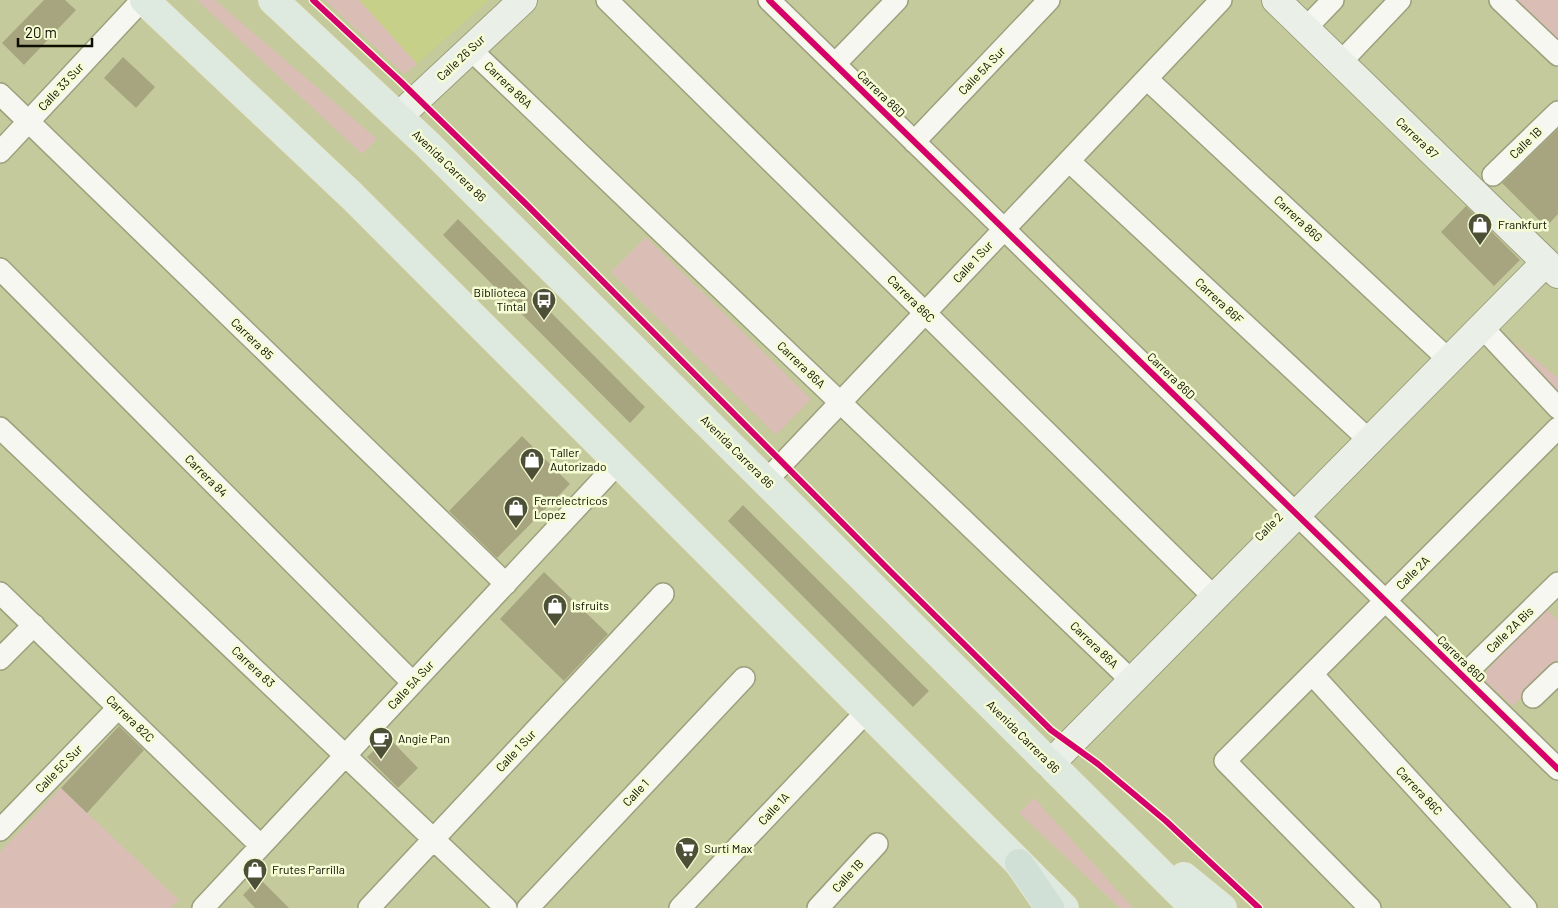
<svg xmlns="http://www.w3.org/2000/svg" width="1558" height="908" font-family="Barlow,sans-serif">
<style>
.built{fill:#c7d088}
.green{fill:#dabdb4}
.building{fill:#a7a580}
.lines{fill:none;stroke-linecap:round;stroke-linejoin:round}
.street-casing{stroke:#9ca07c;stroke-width:24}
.secondary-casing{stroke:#9ca07c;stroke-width:30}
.primary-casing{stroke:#e5e7d3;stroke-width:30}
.highway-casing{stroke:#e5e7d3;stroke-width:30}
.street{stroke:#f6f7f0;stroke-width:21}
.secondary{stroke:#eaf0e8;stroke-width:28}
.primary{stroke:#dee9e0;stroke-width:28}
.highway{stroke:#d0e0d6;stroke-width:28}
.cycleway-casing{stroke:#f5fbd2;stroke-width:9}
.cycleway{stroke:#d6006c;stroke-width:6}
.labels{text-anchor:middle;stroke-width:5;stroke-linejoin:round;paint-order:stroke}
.street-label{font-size:12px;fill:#0c0e00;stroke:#f5fbd2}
.poi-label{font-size:12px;fill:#0c0e00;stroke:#f5fbd2;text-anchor:start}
</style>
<rect width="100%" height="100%" fill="#c5ca9d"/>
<path class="built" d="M359 0H489L417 64Z"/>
<path class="green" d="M197 0H215L377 139 362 154Z
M325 0H359L417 64 404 74Z
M1501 0H1558V55Z
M646 237 811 399 776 435 611 272Z
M1506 336 1558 378V393Z
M1545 608 1558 620V658L1513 706 1481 677Z
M61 788 179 900 171 908H0V852Z
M1034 798 1133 908H1120L1019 813Z"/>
<path class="building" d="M44 0H65L76 10 24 65 2 43Z
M123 57 155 87 136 108 104 78Z
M1558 129V214L1546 227 1502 183Z
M1466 206 1520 260 1494 286 1441 232Z
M458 219 645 407 630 423 443 235Z
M522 436 570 484 497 558 449 511Z
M743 505 929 691 913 707 728 521Z
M544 572 608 634 564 681 500 619Z
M119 726 144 750 87 813 61 788Z
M388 737 418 768 398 788 367 757Z
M259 878 289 908H255L243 895Z"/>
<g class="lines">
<defs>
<path id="street" d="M607 0 1215 598
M769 0 1558 769
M1500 0 1558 55
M1305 29 1333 0
M470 49 1132 681
M1340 63 1400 0
M835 64 897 0
M1147 79 1449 360
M0 94 506 584
M914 142 1049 0
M0 152 142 0
M1069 161 1370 441
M1493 175 1558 112
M0 269 413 683
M1482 327 1558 408
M0 428 506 908
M766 481 1221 0
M0 593 261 846
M0 659 34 625
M1312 674 1526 908
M1463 676 1558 583
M1533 697 1558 673
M0 830 118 708
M203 908 619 462
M369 908 663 594
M528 908 744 678
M680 908 868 710
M818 908 877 844
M1370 908 1225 761 1558 428"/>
<path id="secondary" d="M1276 0 1558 274
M398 117 523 0
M1050 764 1545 263"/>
<path id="primary" d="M144 0 352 196 1064 908
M273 0 427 144 1195 908
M1184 877 1222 908"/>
<path id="highway" d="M1019 863 1050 908"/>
</defs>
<use href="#street" class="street-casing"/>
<use href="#secondary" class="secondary-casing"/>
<use href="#primary" class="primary-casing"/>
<use href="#highway" class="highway-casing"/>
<use href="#street" class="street"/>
<use href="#secondary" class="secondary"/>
<use href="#primary" class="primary"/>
<use href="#highway" class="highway"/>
<defs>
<path id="cycleway" d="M313 0 401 82 527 205 891 572 1051 730 1098 764 1166 821 1259 908
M769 0 1558 769"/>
</defs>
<use href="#cycleway" class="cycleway-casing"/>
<use href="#cycleway" class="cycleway"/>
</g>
<defs>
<symbol id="shop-pin" viewBox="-11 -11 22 30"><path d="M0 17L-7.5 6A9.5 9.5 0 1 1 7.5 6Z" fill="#4d5037" stroke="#f5fbd2"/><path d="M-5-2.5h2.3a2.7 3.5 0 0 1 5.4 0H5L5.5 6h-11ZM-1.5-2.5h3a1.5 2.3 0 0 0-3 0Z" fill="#fff"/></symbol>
<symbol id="bus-pin" viewBox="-11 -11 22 30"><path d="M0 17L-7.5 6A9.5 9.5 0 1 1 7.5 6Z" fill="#4d5037" stroke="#f5fbd2"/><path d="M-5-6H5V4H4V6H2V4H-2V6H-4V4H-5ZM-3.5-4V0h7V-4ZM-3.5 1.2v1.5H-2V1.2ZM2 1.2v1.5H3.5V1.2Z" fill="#fff"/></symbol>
<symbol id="cafe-pin" viewBox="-11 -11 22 30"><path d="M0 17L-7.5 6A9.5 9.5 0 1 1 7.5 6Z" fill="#4d5037" stroke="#f5fbd2"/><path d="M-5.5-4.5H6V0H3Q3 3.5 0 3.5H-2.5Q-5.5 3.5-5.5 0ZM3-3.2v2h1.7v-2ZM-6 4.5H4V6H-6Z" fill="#fff"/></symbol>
<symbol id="supermarket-pin" viewBox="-11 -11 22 30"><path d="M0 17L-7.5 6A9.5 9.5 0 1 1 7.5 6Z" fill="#4d5037" stroke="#f5fbd2"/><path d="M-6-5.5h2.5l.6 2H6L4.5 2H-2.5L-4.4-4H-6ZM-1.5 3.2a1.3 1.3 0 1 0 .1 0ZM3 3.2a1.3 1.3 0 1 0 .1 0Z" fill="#fff"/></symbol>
</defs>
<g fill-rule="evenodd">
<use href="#shop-pin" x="1466" y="211" width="28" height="38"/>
<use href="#bus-pin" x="530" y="286" width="28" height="38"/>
<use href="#shop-pin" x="518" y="446" width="28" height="38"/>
<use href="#shop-pin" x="502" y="494" width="28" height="38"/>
<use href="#shop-pin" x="541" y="592" width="28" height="38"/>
<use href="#cafe-pin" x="367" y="725" width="28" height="38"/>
<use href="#supermarket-pin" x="673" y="835" width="28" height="38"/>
<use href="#shop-pin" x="241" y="856" width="28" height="38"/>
</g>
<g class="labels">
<g class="street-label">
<text transform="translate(461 58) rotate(-43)" y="4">Calle 26 Sur</text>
<text transform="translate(982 71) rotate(-46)" y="4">Calle 5A Sur</text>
<text transform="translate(508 85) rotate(44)" y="4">Carrera 86A</text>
<text transform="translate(61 87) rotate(-47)" y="4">Calle 33 Sur</text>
<text transform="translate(881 94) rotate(44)" y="4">Carrera 86D</text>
<text transform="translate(1417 138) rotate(44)" y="4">Carrera 87</text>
<text transform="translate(1526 143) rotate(-44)" y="4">Calle 1B</text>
<text transform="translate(449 166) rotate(44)" y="4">Avenida Carrera 86</text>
<text transform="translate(1298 219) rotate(43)" y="4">Carrera 86G</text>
<text transform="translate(973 262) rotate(-47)" y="4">Calle 1 Sur</text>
<text transform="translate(911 299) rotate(45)" y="4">Carrera 86C</text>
<text transform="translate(1219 301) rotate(43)" y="4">Carrera 86F</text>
<text transform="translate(252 339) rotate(44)" y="4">Carrera 85</text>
<text transform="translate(801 365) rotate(44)" y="4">Carrera 86A</text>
<text transform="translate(1171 376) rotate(44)" y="4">Carrera 86D</text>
<text transform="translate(737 452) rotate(45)" y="4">Avenida Carrera 86</text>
<text transform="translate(206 476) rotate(45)" y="4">Carrera 84</text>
<text transform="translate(1269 527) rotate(-45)" y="4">Calle 2</text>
<text transform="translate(1413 573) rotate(-45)" y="4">Calle 2A</text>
<text transform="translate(1510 630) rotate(-44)" y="4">Calle 2A Bis</text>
<text transform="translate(1094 645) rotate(44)" y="4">Carrera 86A</text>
<text transform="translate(1461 659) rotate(44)" y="4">Carrera 86D</text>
<text transform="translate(253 667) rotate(43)" y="4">Carrera 83</text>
<text transform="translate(411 685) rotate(-47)" y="4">Calle 5A Sur</text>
<text transform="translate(130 719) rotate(44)" y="4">Carrera 82C</text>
<text transform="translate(1023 737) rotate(45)" y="4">Avenida Carrera 86</text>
<text transform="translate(516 751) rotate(-47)" y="4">Calle 1 Sur</text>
<text transform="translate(59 769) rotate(-46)" y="4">Calle 5C Sur</text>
<text transform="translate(1419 791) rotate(47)" y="4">Carrera 86C</text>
<text transform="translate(636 793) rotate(-47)" y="4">Calle 1</text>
<text transform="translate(774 809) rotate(-47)" y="4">Calle 1A</text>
<text transform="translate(848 876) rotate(-47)" y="4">Calle 1B</text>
</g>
<g class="poi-label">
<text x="1498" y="229">Frankfurt</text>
<text x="526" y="297" text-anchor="end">Biblioteca<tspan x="526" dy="14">Tintal</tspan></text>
<text x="550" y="457">Taller<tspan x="550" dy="14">Autorizado</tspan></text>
<text x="534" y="505">Ferrelectricos<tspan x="534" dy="14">Lopez</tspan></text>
<text x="572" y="610">Isfruits</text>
<text x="398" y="743">Angie Pan</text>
<text x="704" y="853">Surti Max</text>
<text x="272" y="874">Frutes Parrilla</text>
</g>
</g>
<path d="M18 38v8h74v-8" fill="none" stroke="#0c0e00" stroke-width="2.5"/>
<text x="25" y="38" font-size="15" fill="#0c0e00" stroke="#f5fbd2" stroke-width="4" paint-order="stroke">20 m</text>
</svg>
